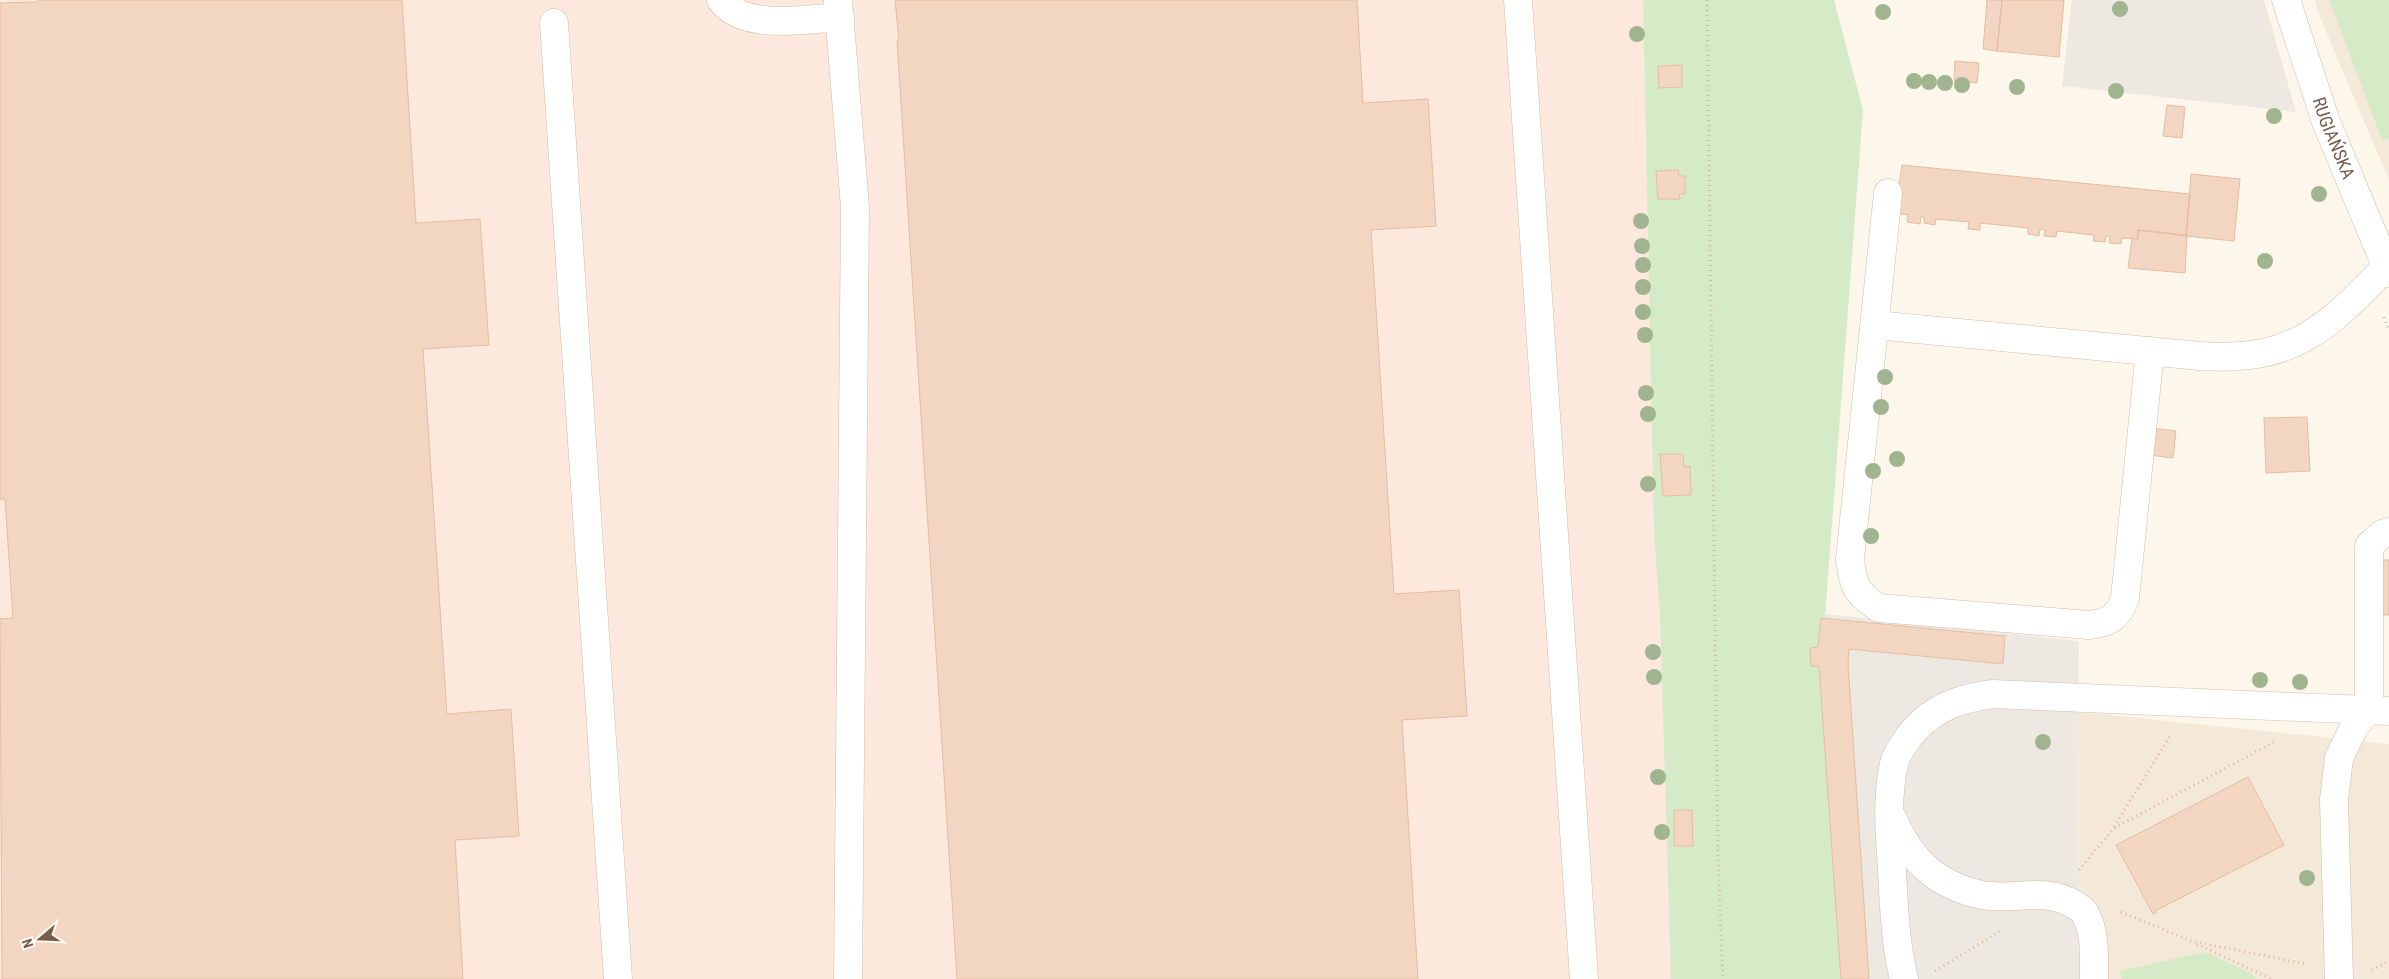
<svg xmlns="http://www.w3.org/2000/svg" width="2389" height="979" font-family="'Roboto Condensed',sans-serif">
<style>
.residential{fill:#f4e8d8}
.commercial{fill:#fde8de}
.industrial{fill:#eee8e2}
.green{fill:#d5ebc7}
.building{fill:#f2d6c1;stroke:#e5bda1}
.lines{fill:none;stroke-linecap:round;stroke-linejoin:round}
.minor-casing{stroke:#cfbeae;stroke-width:29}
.path{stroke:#d8b9a3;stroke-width:3;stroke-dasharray:1 4;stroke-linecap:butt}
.minor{stroke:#fff;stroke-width:28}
.tree{fill:#a0b48f}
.labels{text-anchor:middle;stroke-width:4.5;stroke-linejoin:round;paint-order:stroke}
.street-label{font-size:18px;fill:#785d4c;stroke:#fffaf0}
</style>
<rect width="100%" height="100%" fill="#fdf6ea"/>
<path class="residential" d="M2315 0H2389V180L2317 10Z
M2079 712 2389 744V979H2078Z"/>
<path class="commercial" d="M0 0H1643L1654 534 1660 616 1674 979H0Z"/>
<path class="industrial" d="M2072 0H2264L2296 112 2062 86Z
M1825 614 2079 641 2078 979H1846L1823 644Z"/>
<path class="green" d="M1643 0H1834L1863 110 1823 644 1846 979H1671L1660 616 1654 534Z
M2329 0H2389V139L2382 140Z
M2205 952 2251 973 2256 979H2122L2120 971Z"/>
<path class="building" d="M38 0H402L416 223 480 219 489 345 423 349 447 714 511 709 519 836 455 840 463 979H2L0 619 13 618 5 499H0V3L38 2Z
M895 0H1357L1363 103 1428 99 1436 226 1371 230 1394 594 1459 590 1467 716 1402 720 1418 979H957L897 41H899Z
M1987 0H2002L1997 51 1983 49Z
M2002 0H2064L2059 57 1997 51Z
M1955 61 1979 63 1977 83 1954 81Z
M1682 65V87L1659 88 1658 66Z
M2167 105 2185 107 2182 138 2163 136Z
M1902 165 2190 194 2186 236 2138 230V239L2122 238 2121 244 2109 243 2110 237 2106 236 2105 242 2093 241 2094 235 2057 231 2056 237 2044 236 2045 230 2040 229 2039 236 2028 234V228L1980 223V230L1968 229 1969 222 1936 219 1935 225 1924 223V217L1921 216 1920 224 1907 222 1908 215 1895 213Z
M1678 170 1679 176H1685V194H1679L1680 199H1658L1656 171Z
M2191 174 2240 179 2234 241 2186 236Z
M2138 230 2187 235 2185 273 2128 268 2132 238 2138 239Z
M2307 417 2310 471 2266 473 2264 418Z
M2152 428 2176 431 2173 458 2149 455Z
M1660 454H1683L1684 467 1690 466 1691 495 1663 496Z
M2382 560H2389V615H2381Z
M1821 618 2005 636 2003 664 1849 649 1848 664 1869 979H1841L1819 666H1811L1810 648 1818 647Z
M2248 777 2284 845 2155 911 2156 913 2153 914 2116 845Z
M1674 810H1692L1693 846H1674Z"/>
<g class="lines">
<defs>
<g id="minor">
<path d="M721 0C744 31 806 19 840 17"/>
<path d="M838 0 855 207 848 979"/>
<path d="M1518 0 1584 979"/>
<path id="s1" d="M2286 0 2326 122 2389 273"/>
<path d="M554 23 618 979"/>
<path d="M1888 193 1850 559C1853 585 1856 594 1879 608L2089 625C2109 623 2119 617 2125 598L2150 351"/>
<path d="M1875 325 2200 356C2293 362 2325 330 2386 267"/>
<path d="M1893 819C1911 861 1936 885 1982 895 2015 901 2045 886 2075 905 2078 907 2082 909 2084 912 2096 931 2094 957 2094 979"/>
<path d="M1904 979C1895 942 1894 907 1892 870 1890 835 1886 798 1894 764 1895 758 1899 752 1902 747 1924 711 1954 699 1993 694L2389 711"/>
<path d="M2339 979 2334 800 2339 758 2354 727 2369 709V546L2382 534 2389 532"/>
</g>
</defs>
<use href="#minor" class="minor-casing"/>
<path class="path" d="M1707 0 1718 860 1723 979
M2384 317 2389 330
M2114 827 2171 735
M2079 870 2114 828 2276 741
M2121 912 2191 941 2306 964
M2197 944 2271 979
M2372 970 2389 961
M1935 971 2002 930"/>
<use href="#minor" class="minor"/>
</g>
<g class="tree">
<circle cx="2120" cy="9" r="8"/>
<circle cx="1883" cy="12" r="8"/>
<circle cx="1637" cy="34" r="8"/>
<circle cx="1914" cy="81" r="8"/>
<circle cx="1929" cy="82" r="8"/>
<circle cx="1945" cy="83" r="8"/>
<circle cx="1962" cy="85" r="8"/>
<circle cx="2017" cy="87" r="8"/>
<circle cx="2116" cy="91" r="8"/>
<circle cx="2274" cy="116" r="8"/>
<circle cx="2319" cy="194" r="8"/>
<circle cx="1641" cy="221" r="8"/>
<circle cx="1642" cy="246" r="8"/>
<circle cx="2265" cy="261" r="8"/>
<circle cx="1643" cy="265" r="8"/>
<circle cx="1643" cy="287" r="8"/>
<circle cx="1643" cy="312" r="8"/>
<circle cx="1645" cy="335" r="8"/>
<circle cx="1885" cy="377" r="8"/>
<circle cx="1646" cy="393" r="8"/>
<circle cx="1881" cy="407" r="8"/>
<circle cx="1648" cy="414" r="8"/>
<circle cx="1897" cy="459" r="8"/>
<circle cx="1873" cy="471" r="8"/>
<circle cx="1648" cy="484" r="8"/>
<circle cx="1871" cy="536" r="8"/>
<circle cx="1653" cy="652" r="8"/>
<circle cx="1654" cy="677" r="8"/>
<circle cx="2260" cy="680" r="8"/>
<circle cx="2300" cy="682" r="8"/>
<circle cx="2043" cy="742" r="8"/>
<circle cx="1658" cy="777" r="8"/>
<circle cx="1662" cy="832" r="8"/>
<circle cx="2307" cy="878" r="8"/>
</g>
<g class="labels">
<g class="street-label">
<text dy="6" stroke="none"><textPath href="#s1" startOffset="146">RUGIAŃSKA</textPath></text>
</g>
</g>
<g transform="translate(40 939) rotate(251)" stroke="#fffaf0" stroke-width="4" paint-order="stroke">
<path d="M0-4L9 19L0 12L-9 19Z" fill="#785d4c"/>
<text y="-8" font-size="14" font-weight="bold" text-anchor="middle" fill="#785d4c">N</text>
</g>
</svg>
